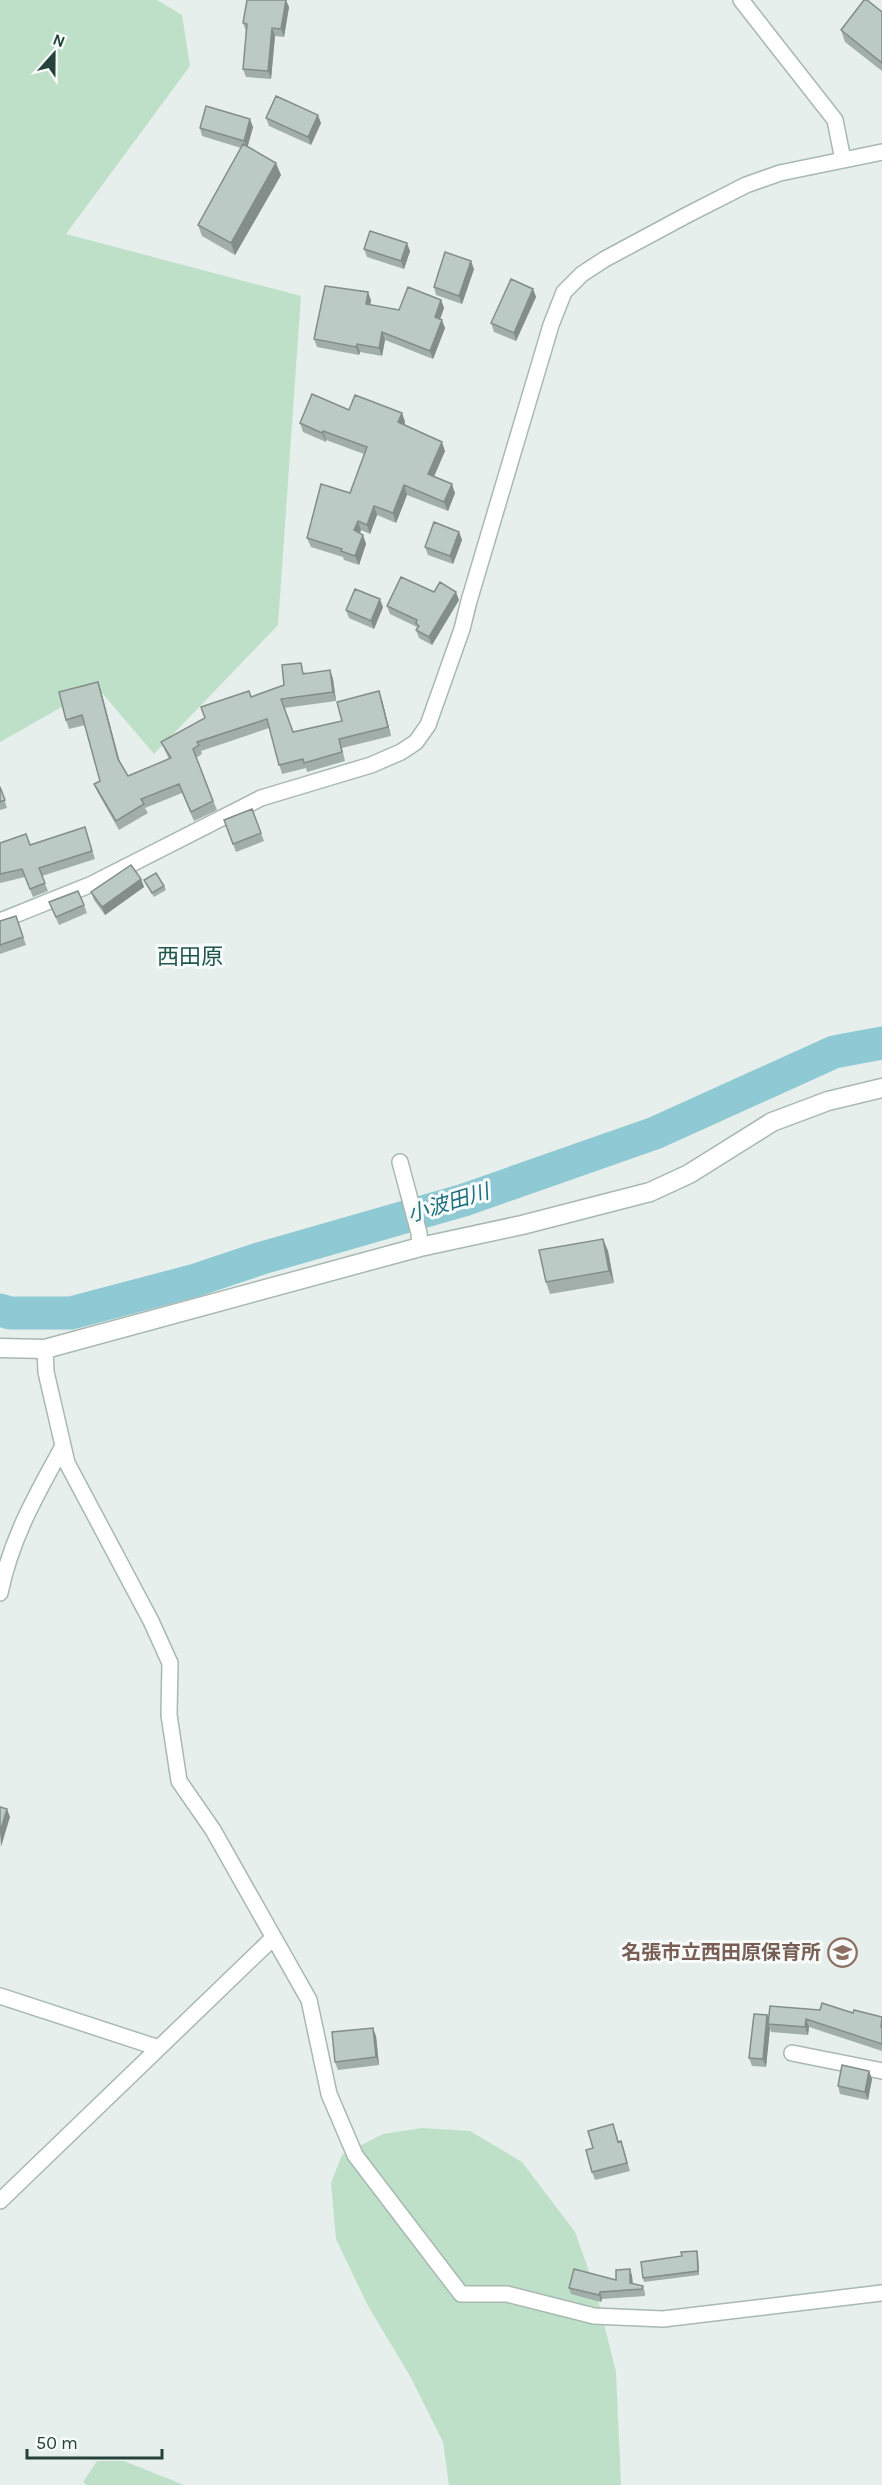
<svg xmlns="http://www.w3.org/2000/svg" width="882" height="2485" font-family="Karla,'Noto Sans JP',sans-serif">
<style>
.green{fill:#bfe0c8}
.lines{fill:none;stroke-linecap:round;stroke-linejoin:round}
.river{stroke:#8ec9d4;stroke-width:33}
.minor-casing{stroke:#a8b8b2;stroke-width:18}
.tertiary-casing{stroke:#a8b8b2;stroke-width:21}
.minor{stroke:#fff;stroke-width:15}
.tertiary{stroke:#fff;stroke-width:18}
.wall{fill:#a1aea9}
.shaded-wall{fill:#838d89}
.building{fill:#bbcac4;stroke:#838d89;stroke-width:1.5}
.labels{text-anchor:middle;stroke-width:6;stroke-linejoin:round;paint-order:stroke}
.education-label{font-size:20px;font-weight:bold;fill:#785e54;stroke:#f7fbf9;text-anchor:end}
.water-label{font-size:21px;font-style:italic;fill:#1c6f80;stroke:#f7fbf9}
.quarter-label{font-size:22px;fill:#1f5548;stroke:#f7fbf9}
</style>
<rect width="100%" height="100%" fill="#e6efeb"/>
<path class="green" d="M0 0H157L182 15 190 66 66 234 301 296 278 625 154 754 97 687 0 742Z
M422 2128 470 2131 522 2162 575 2232 595 2288 616 2372 621 2485H449L443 2442 410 2376 368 2306 336 2239 331 2183 342 2155 383 2134Z
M97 2461H124L184 2485H87L83 2482Z"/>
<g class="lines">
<path class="river" d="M0 1310 10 1313H71L196 1280 262 1258 464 1200 655 1133 834 1052 882 1043"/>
<defs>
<path id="minor" d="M741 0 835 120 843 160
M0 921 92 884 261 798 371 765 401 752 416 742 428 725 462 629 469 601 551 325 564 292 582 274 605 259 687 215 746 185 780 173 882 152
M400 1162 419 1233 420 1247
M45 1349 46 1372 67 1463 151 1621 170 1663 169 1715 179 1781 213 1830 309 2000 329 2094 355 2155 461 2294H507L594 2316 663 2319 882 2293
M0 1593C11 1539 36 1495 62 1448
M0 1996 159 2048
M792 2053 882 2071
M0 2201 273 1938"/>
<path id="tertiary" d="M0 1348 45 1349 420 1247 522 1225 650 1192 689 1174 772 1122 828 1101 882 1088"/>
</defs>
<use href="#minor" class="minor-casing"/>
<use href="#tertiary" class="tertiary-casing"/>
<use href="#minor" class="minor"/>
<use href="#tertiary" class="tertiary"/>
</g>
<path class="wall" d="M289 7 284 37 275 36 271 79 246 77 243 69 246 31 243 23Z
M882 12V71L845 42 841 30Z
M266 118 321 123 311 145 269 126Z
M253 127 247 147 281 175 235 255 202 236 198 225 241 148 202 136 200 128Z
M364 249 410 251 404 269 367 257Z
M474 269 462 304 436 295 434 287Z
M533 289 536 297 516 341 494 332 491 323Z
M371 300 370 305 399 310 441 300 444 308 440 319 445 328 433 359 385 340 382 356 360 352 359 355 317 347 314 339Z
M349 410 402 413 405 422 404 425 445 451 434 477 455 493 448 511 407 495 396 523 377 515 370 534 361 530 360 533 363 535 366 544 359 565 344 560 343 557 311 547 307 538 350 493 364 454 326 440V442L303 432 300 423Z
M459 532 462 540 453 564 428 555 425 547Z
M434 592 459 600 432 645 419 638 416 630 417 627 390 614 387 606Z
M383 607 374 629 349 618 346 610Z
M330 670 333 679 336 701 284 708 293 732 342 721 382 700 391 736 342 748 345 761 307 772 306 768 282 774 269 728 201 751 202 754 196 758 217 810 194 821 182 793 145 808 148 813 119 830 98 793 94 784 100 781 85 725 69 729 66 720 101 691 120 762 128 776 169 759 161 742 251 697 284 685 305 672V674Z
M0 786 7 808 0 810Z
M224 820 261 833 264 841 236 852Z
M85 827 95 859 42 876 48 891 33 897 25 877 0 883V843L30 845Z
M141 879 144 887 105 915 94 900 91 892Z
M144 880 164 886 166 890 154 897Z
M49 902 84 905 87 913 59 925Z
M16 916 26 945 0 954V921Z
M603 1239 608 1251 614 1283 550 1294 546 1282Z
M853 2013 882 2017V2051L809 2027 808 2035 771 2032 770 2028 766 2067 752 2066 749 2058 767 2015 769 2019Z
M376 2036 379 2065 338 2070 335 2062Z
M869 2071 872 2079 868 2100 840 2094 838 2086Z
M613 2124 619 2142 621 2141 624 2149 630 2171 595 2180 592 2172 593 2148Z
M697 2251 698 2255 699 2275 644 2282 643 2278 682 2256Z
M630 2269 632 2276 633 2284 643 2286 645 2293V2296L602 2299 601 2302 571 2294 569 2288 616 2280Z"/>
<path class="shaded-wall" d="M286 0 289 7 284 37 281 29Z
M272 28 275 36 271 79 268 71Z
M318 115 321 123 311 145 308 137Z
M250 119 253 127 247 149 244 141Z
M276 163 281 175 235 255 231 243Z
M407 243 410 251 404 269 401 261Z
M471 261 474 269 462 304 459 296Z
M533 289 536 297 516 341 514 333Z
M368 292 371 300 369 312 366 304Z
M441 300 444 308 438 325 435 317Z
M442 320 445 328 433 359 430 351Z
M382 332 385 340 382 356 379 348Z
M357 344 360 352 359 355 356 347Z
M402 413 405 422 402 431 398 422Z
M323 431 326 440V442L322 433Z
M442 442 445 451 431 483 428 474Z
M452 484 455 493 448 511 444 502Z
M404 485 407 495 396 523 393 513Z
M374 506 377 515 370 534 367 525Z
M358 521 361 530 357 539 354 530Z
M459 532 462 540 453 564 450 556Z
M363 535 366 544 359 565 355 556Z
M456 592 459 600 432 645 429 637Z
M380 599 383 607 374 629 371 621Z
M330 670 333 679 336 701 333 692Z
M98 682 101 691 121 768 118 759Z
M379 691 382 700 391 736 388 727Z
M141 879 144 887 105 915 102 907Z
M603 1239 608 1251 614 1283 609 1271Z
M7 1809 10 1817 1 1847 0 1832Z
M767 2015 770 2023 768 2024 770 2028 766 2067 763 2059Z
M806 2019 809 2027 808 2035 805 2027Z
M373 2028 376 2036 379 2065 376 2057Z
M869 2071 872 2079 868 2100 865 2092Z
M697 2251 698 2255 699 2275 698 2271Z
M630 2269 632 2276 633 2290 630 2283Z
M600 2292 602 2299 601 2302 599 2295Z"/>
<path class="building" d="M247 0H286L281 29 272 28 268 71 243 69 247 24 243 23Z
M864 0H867L882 12V63L841 30Z
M276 96 318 115 308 137 266 118Z
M206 106 250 119 244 141 200 128Z
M243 144 276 163 231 243 198 225Z
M370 231 407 243 401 261 364 249Z
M445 252 471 261 459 296 434 287Z
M511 279 533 289 514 333 491 323Z
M325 286 368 292 366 304 399 310 408 287 441 300 435 317 442 320 430 351 382 332 379 348 357 344 356 347 314 339Z
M312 394 349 410 355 395 402 413 398 422 442 442 428 474 452 484 444 502 404 485 393 513 374 506 367 525 358 521 354 530 363 535 355 556 341 551 342 549 307 538 321 484 350 493 367 447 323 431 322 433 300 423Z
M434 522 459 532 450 556 425 547Z
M401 577 434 592 440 582 456 592 429 637 416 630 419 626 416 623 417 620 387 606Z
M355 589 380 599 371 621 346 610Z
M301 663 303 674 330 670 333 692 281 699 293 732 342 721 337 702 379 691 388 727 339 739 342 752 304 763 303 759 279 765 267 719 197 742 199 745 193 749 213 801 191 812 179 784 141 799 144 804 116 821 94 784 100 781 82 715 66 720 59 692 98 682 118 759 128 776 171 758 161 742 205 718 201 707 249 691 251 697 284 685 282 665Z
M0 787 5 800 0 802Z
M252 809 261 833 233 844 224 820Z
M85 827 92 851 39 868 45 883 30 889 22 869 0 874V843L26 834 30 845Z
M131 865 141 879 102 907 91 892Z
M156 873 164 886 152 893 144 880Z
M78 891 84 905 56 917 49 902Z
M16 916 23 937 0 945V921Z
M603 1239 609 1271 546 1282 539 1250Z
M0 1807 7 1809 0 1832Z
M822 2003 853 2013 854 2010 882 2017 881 2027H882V2044L806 2019 805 2027 768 2024 770 2006 820 2010Z
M754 2014 767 2015 763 2059 749 2058Z
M373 2028 376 2057 335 2062 332 2032Z
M842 2065 869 2071 865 2092 838 2086Z
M613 2124 618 2142 621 2141 627 2163 592 2172 586 2150 593 2148 588 2131Z
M697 2251 698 2271 643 2278 641 2262 682 2256 681 2252Z
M574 2269 616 2280V2270L630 2269V2283L643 2286 642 2289 600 2292 599 2295 569 2288Z"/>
<defs>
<symbol id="school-ring" viewBox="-11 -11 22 22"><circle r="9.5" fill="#f7fbf9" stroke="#8d6e63" stroke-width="1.5"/><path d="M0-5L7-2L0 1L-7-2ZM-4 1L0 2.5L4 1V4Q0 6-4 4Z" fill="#8d6e63"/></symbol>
</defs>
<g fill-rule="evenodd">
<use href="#school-ring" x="826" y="1936" width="33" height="33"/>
</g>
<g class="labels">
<g class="education-label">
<text x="821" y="1959">名張市立西田原保育所</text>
</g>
<g class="water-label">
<text transform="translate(448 1203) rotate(-17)" y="7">小波田川</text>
</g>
<g class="quarter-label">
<text x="190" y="964">西田原</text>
</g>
</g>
<g transform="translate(54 54) rotate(21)" stroke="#f7fbf9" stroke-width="4.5" paint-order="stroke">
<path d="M0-4.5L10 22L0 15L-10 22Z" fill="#24423a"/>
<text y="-9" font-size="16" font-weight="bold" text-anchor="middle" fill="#24423a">N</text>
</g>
<path d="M27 2449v9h135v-9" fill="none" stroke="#24423a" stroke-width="3"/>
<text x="36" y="2449" font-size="18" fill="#24423a" stroke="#f7fbf9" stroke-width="4.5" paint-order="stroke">50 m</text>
</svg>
